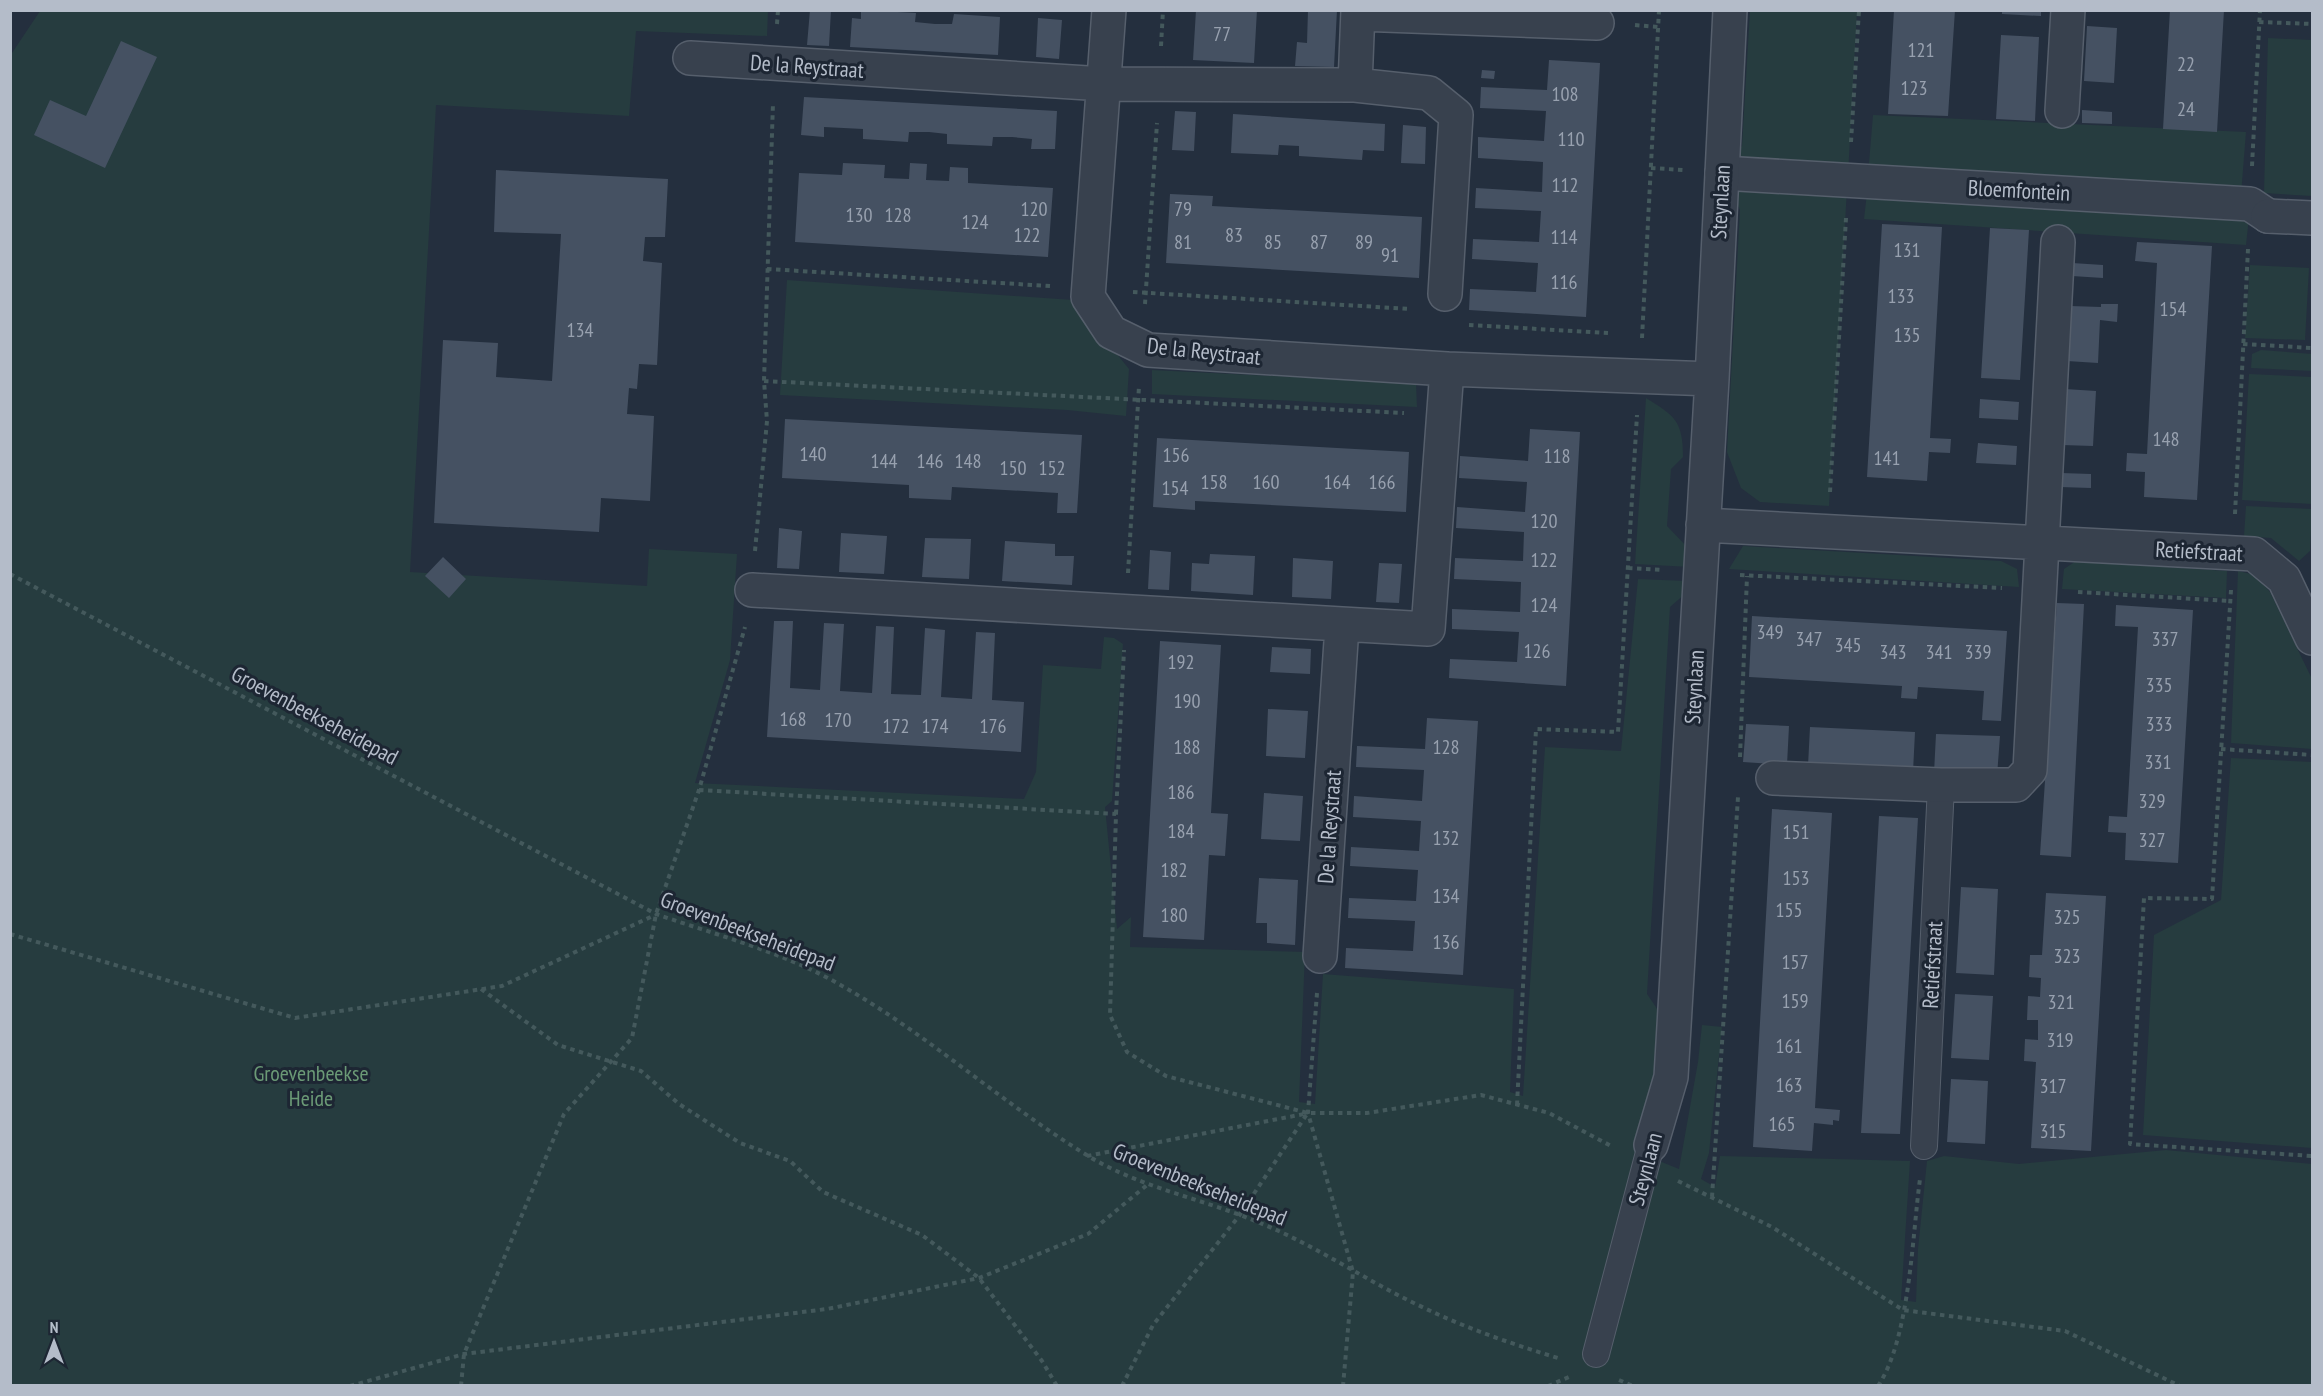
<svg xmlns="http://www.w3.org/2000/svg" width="2323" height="1396" font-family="'PT Sans Narrow',sans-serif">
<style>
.green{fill:#263c3f}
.building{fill:#455162}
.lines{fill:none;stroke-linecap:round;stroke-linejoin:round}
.service-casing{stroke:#565f6c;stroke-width:28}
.pedestrian-casing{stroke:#565f6c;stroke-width:36}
.minor-casing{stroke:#565f6c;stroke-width:36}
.path{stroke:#44595c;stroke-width:4;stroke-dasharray:4.5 4.5;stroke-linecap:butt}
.service{stroke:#38414e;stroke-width:26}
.pedestrian{stroke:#38414e;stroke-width:33}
.minor{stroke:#38414e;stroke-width:33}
.labels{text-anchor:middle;stroke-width:6;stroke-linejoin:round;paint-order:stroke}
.number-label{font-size:20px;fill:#98a1af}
.street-label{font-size:22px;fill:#b4bcc9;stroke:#1d2633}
.park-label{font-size:22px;fill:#6b9a76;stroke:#1d2633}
</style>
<rect width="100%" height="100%" fill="#242f3e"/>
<path class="green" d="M40 11H768L767 36 636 31 629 116 436 105 410 572 647 586 649 549 737 554 730 660 695 783 1024 799 1036 772 1043 665 1101 669 1104 637 1114 638 1123 644 1112 801 1105 807 1117 929 1131 917 1130 947 1305 952 1299 1102 1315 1104 1323 974 1514 989 1510 1092 1523 1096 1545 747 1621 751 1638 579 1687 581 1686 593 1670 607 1647 994 1660 1013 1654 1071 1637 1152 1679 1169 1698 1062 1702 1025 1722 1027 1709 1153 1701 1179 1715 1187 1720 1156 1910 1161 1901 1300 1916 1302 1918 1249 1927 1161 1944 1156 2019 1164 2166 1150 2312 1164V1385L11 1386 10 56Z
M1750 11H1857L1848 175 1733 169 1735 153 1742 146Z
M2268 38 2312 40V196L2264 193Z
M1873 115 2246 132 2241 195 1868 175Z
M1735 181 1847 188 1829 506 1760 502 1741 488 1727 452 1740 210 1733 195Z
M1867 193 2249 217 2246 245 1864 219Z
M2250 265 2309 268 2305 340 2245 338Z
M787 280 1073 300 1129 369 1126 416 1067 410 780 395Z
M2261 350 2312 354V371L2251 368 2252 354Z
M1152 370 1416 383 1417 407 1152 394Z
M2249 374 2312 377V504L2242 500Z
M1646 398C1675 416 1683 421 1683 457L1671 469 1667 526 1690 550V567L1635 564Z
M2246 506 2312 509 2310 551 2299 561 2271 538 2244 536Z
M1743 546 2001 561 2017 569 2019 587 1729 569Z
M2076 561 2227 571 2226 598 2062 589 2064 569Z
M2238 571 2255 575 2270 592 2312 679V749L2231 743Z
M2231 758 2312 762V1148L2143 1135 2154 935 2221 900Z"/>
<path class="building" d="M810 10H831L829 46 807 45Z
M861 10 916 13 915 22 935 24H952L954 14 1000 17 998 55 850 47 852 18 861 19Z
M1196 10H1257L1254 63 1193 60Z
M1308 10H1337L1334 67 1295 66 1297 42 1307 43Z
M1894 10H1955L1948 116 1888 114Z
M2002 10H2041V16L2002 14Z
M2170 10H2224L2217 132 2163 129Z
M1038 18 1062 20 1059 59 1036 57Z
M2087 26 2117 28 2114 83 2084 81Z
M2001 35 2039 37 2035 121 1996 119Z
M121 41 157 57 105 168 34 135 50 100 86 116Z
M1549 60 1600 63 1586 317 1469 310 1470 289 1536 292 1538 263 1472 259 1473 239 1539 242 1541 211 1475 208 1476 188 1542 192 1543 162 1478 158V137L1544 141 1546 111 1480 108 1481 87 1547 90Z
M1482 70 1495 71 1494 79 1481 78Z
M804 97 1057 111 1055 149H1031L1032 139 1012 137H993L992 146 947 144V134L929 132H909L908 142 863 139V129L824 127V137L801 135Z
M2082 110 2112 112V124L2082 123Z
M1175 111 1196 112 1194 151 1172 150Z
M1233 114 1385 124 1384 151 1363 150 1362 160 1299 156V146L1279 145 1278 155 1231 153Z
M1403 125 1426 127 1425 164 1401 163Z
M843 163 885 165 884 178 909 179 910 163 927 164 926 180 949 181 950 167 968 168V183L1053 188 1048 257 795 242 799 173 842 175Z
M496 170 668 179 665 237H645L643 261 662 263 657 365 639 364 637 389 629 388 627 414 654 416 650 501 601 498 599 532 434 523 443 340 498 343 496 377 552 381 561 234 494 232Z
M1170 194 1213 196 1212 206 1422 217 1419 278 1166 263Z
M1882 224 1942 227 1930 438 1951 439 1950 453 1929 452 1927 481 1867 477Z
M1990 228 2029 230 2020 380 1981 378Z
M2137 242 2212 246 2197 500 2144 497 2145 472 2126 471 2127 453 2147 454 2157 263 2135 261Z
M2072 263 2103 265V278L2072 276Z
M2101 304H2118L2117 322 2100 320 2098 363 2067 361 2070 306 2101 307Z
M2065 389 2096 391 2093 446 2062 445Z
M1980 399 2019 402 2018 420 1979 418Z
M785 419 1082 435 1077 513H1057L1058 493 952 487 951 500 909 498V485L782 478Z
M1530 429 1580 432 1566 686 1449 678 1450 659 1517 662 1519 632 1452 629V609L1520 612 1521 582 1454 579 1455 558 1523 561 1524 532 1456 528 1457 507 1525 512 1527 482 1459 478 1460 456 1528 461Z
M1157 438 1409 452 1406 512 1195 501V510L1153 507Z
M1978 443 2017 446 2016 465 1976 463Z
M2061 473 2091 474V488L2060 487Z
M779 528 802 531 799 569 777 568Z
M841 533 887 536 884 574 839 572Z
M925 538 971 539 969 579 922 577Z
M1005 541 1055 544V556H1074L1072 585 1002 581Z
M1150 550 1171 552 1169 590 1148 589Z
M1210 554 1255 556 1253 595 1191 591 1192 563 1209 564Z
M443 557 466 579 449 598 425 576Z
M1293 558 1333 561 1331 599 1292 597Z
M1379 563 1402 564 1399 603 1376 602Z
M2057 603 2084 604 2071 857 2040 855Z
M2116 605 2193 610 2178 863 2125 860 2126 833 2108 832 2109 816 2127 817 2138 627 2115 626Z
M1752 616 2007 631 2001 721 1982 720 1984 691 1918 687 1917 699 1901 698 1902 686 1749 677Z
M774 621H793L790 688 820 690 824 623 844 624 840 691 872 693 876 626 894 627 891 694 921 695 925 628 945 630 941 697 972 699 976 632 995 633 992 700 1024 702 1021 752 767 737Z
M1160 641 1221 645 1211 813 1228 814 1225 856 1209 855 1204 940 1143 937Z
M1272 647 1311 649 1310 674 1270 672Z
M1268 709 1308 711 1305 758 1266 756Z
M1427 718 1478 721 1463 975 1345 968 1346 948 1413 951 1415 921 1348 918 1349 898 1416 901 1418 870 1350 866 1351 847 1419 851 1421 821 1353 817 1354 796 1422 801 1424 770 1356 767 1357 746 1425 749Z
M1746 724 1789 726 1787 765 1743 762Z
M1810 727 1915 732 1913 772 1808 766Z
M1936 734 2000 736 1997 776 1934 773Z
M1264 793 1303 796 1300 841 1261 839Z
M1772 809 1832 813 1815 1108 1840 1110 1839 1121 1833 1120V1125L1814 1123 1812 1151 1753 1147Z
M1879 816 1918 818 1900 1134 1861 1133Z
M1259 878 1298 880 1295 945 1267 943V923H1256Z
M1961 887 1998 889 1994 975 1956 973Z
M2046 893 2106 896 2091 1151 2031 1148 2036 1062 2024 1061 2025 1039 2038 1040V1020H2027L2028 996 2040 997 2041 978 2029 977 2030 955H2042Z
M1955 994 1993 996 1989 1060 1951 1058Z
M1951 1079 1988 1081 1985 1144 1947 1142Z"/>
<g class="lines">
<defs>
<path id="service" d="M1924 1146 1941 785
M1596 1354 1651 1145"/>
<path id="pedestrian" d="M1722 173 2250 204 2268 216"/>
<path id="minor" d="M1109 10 1088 297 1111 332 1148 350 1447 369 1712 379
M1358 14 1597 23
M690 58 1104 84 1355 85 1429 93 1456 115 1445 294
M1355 85 1358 10
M2062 111 2068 10
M2268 216 2312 218
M1703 525 2254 554 2284 579 2312 638
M752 590 1428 629 1447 369
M1773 778 1941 785H2016L2030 770 2058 242
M1320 956 1342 626
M1651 1145 1671 1077 1712 379 1730 10"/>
</defs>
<use href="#service" class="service-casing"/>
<use href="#pedestrian" class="pedestrian-casing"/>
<use href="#minor" class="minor-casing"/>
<path class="path" d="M2259 22 2312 24
M777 24 778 10
M1635 25 1658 27
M1161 46 1163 10
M1851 142 1859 10
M2252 166 2260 10
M1651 168 1683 170
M767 269 1050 286
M1133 292 1410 309
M1145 304 1157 123
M1469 325 1608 333
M1642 338 1659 10
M2243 344 2312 348
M764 381 1404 413
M1830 492 1846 218
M2235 514 2248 249
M755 551 767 421 764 381 773 103
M1628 568 1663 570
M1128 573 1139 386
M10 574 656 914C716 935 782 952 837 983 925 1032 999 1101 1085 1154 1139 1188 1202 1198 1260 1223 1315 1245 1365 1280 1418 1305 1465 1328 1512 1344 1561 1359
M1740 575 2002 588
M2231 590 2212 899 2144 898 2130 1144 2312 1156
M2078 592 2230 601
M2221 749 2312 755
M1740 757 1747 576
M699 790 1116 814 1110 1015 1127 1052 1166 1076 1308 1113H1367L1481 1095 1549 1113 1613 1147
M1116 814 1124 650
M10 934 295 1018 502 986 655 915
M481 989 558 1045 641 1071 679 1104 740 1143 790 1161 823 1192 922 1235 979 1278 1042 1361 1057 1386
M1317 993 1308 1113 1353 1272 1343 1386
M1517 1105 1536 729 1618 732 1637 415
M1087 1156 1304 1114
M1678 1181 1772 1227 1903 1310 2065 1331 2180 1386
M1712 1197 1738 797
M1619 1380 1633 1386
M350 1386 464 1354 827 1309 979 1278 1088 1234 1147 1185
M461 1386 464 1354 564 1114 632 1038 656 914 699 790 745 627
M1122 1386 1153 1325 1239 1216 1307 1114
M1548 1386 1569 1377
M1878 1386C1910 1338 1912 1237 1920 1179"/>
<use href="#service" class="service"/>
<use href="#pedestrian" class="pedestrian"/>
<use href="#minor" class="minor"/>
</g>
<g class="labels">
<g class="number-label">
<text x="1222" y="41">77</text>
<text x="1921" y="57">121</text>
<text x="2186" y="71">22</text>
<text x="1914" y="95">123</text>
<text x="1565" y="101">108</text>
<text x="2186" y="116">24</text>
<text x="1571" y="146">110</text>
<text x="1565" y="192">112</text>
<text x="1034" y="216">120</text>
<text x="1183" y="216">79</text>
<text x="859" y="222">130</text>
<text x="898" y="222">128</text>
<text x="975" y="229">124</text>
<text x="1027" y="242">122</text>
<text x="1234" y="242">83</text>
<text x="1564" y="244">114</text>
<text x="1183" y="249">81</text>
<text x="1273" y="249">85</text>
<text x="1319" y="249">87</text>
<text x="1364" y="249">89</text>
<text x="1907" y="257">131</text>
<text x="1390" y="262">91</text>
<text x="1564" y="289">116</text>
<text x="1901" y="303">133</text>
<text x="2173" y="316">154</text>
<text x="580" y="337">134</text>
<text x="1907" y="342">135</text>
<text x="2166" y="446">148</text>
<text x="813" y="461">140</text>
<text x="1176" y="462">156</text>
<text x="1557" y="463">118</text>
<text x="1887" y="465">141</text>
<text x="884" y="468">144</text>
<text x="930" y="468">146</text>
<text x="968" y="468">148</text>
<text x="1013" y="475">150</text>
<text x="1052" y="475">152</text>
<text x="1214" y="489">158</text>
<text x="1266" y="489">160</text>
<text x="1337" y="489">164</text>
<text x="1382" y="489">166</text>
<text x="1175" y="495">154</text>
<text x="1544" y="528">120</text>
<text x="1544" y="567">122</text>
<text x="1544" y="612">124</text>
<text x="1770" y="639">349</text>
<text x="1809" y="646">347</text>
<text x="2165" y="646">337</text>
<text x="1848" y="652">345</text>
<text x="1537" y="658">126</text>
<text x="1893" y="659">343</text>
<text x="1939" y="659">341</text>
<text x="1978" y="659">339</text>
<text x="1181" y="669">192</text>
<text x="2159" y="692">335</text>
<text x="1187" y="708">190</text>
<text x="793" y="726">168</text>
<text x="838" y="727">170</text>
<text x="2159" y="731">333</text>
<text x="896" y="733">172</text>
<text x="935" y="733">174</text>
<text x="993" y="733">176</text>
<text x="1187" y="754">188</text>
<text x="1446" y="754">128</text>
<text x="2158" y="769">331</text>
<text x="1181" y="799">186</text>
<text x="2152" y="808">329</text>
<text x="1181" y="838">184</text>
<text x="1796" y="839">151</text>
<text x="1446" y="845">132</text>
<text x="2152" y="847">327</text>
<text x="1174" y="877">182</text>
<text x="1796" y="885">153</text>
<text x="1446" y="903">134</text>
<text x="1789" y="917">155</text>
<text x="1174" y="922">180</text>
<text x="2067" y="924">325</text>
<text x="1446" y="949">136</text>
<text x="2067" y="963">323</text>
<text x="1795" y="969">157</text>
<text x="1795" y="1008">159</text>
<text x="2061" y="1009">321</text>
<text x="2060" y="1047">319</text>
<text x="1789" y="1053">161</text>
<text x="1789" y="1092">163</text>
<text x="2053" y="1093">317</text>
<text x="1782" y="1131">165</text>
<text x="2053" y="1138">315</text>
</g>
<g class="street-label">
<text transform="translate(807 66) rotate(4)" y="8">De la Reystraat</text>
<text transform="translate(2019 190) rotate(3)" y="8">Bloemfontein</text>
<text transform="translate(1720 202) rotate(-87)" y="8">Steynlaan</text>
<text transform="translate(1204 351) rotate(6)" y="8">De la Reystraat</text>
<text transform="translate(2199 551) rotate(3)" y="8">Retiefstraat</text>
<text transform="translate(1694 687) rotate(-87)" y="8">Steynlaan</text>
<text transform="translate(315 715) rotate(28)" y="8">Groevenbeekseheidepad</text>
<text transform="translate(1329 827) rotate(-86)" y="8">De la Reystraat</text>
<text transform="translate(748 931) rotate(21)" y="8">Groevenbeekseheidepad</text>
<text transform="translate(1932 965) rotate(-87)" y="8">Retiefstraat</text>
<text transform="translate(1645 1169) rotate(-75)" y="8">Steynlaan</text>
<text transform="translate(1200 1184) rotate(22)" y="8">Groevenbeekseheidepad</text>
</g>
<g class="park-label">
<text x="311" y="1081">Groevenbeekse<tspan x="311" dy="25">Heide</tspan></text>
</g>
</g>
<rect width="2323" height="1396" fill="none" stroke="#b4bcc9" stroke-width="24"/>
<g transform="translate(54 1342)" stroke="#1d2633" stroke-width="4.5" paint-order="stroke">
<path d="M0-4.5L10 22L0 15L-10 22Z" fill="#b4bcc9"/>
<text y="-9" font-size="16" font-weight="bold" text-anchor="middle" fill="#b4bcc9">N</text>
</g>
</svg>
